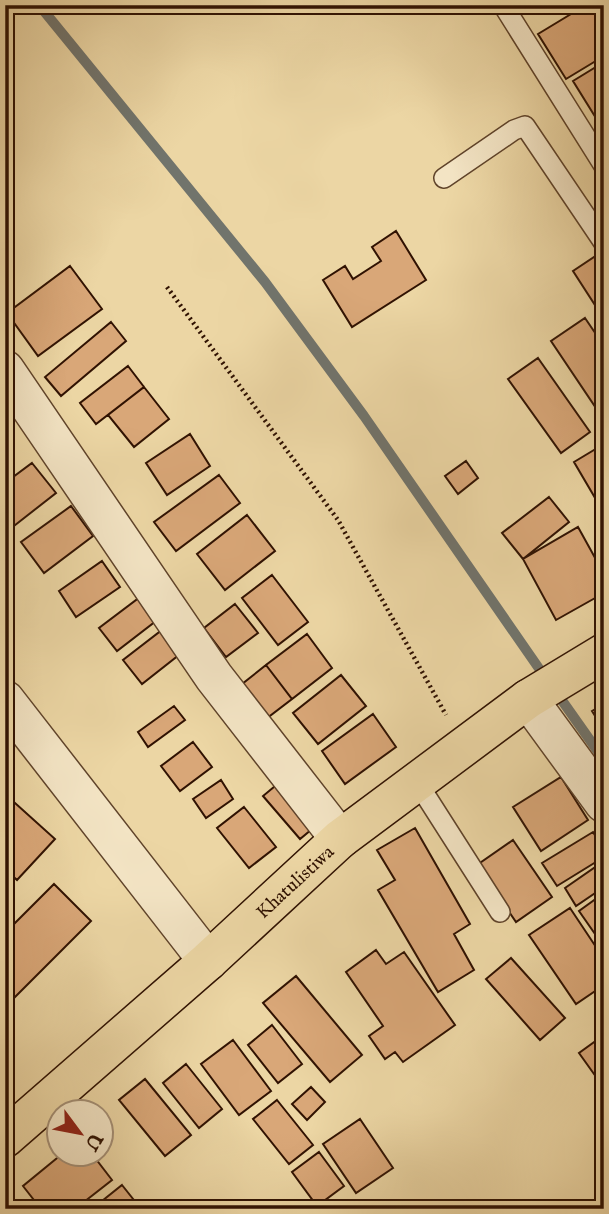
<svg xmlns="http://www.w3.org/2000/svg" width="609" height="1214" font-family="'IM FELL English',serif">
<style>
.lines{fill:none;stroke-linecap:round;stroke-linejoin:round}
.stream{stroke:#71746c;stroke-width:10}
.building{fill:#d9a778;stroke:#301202;stroke-width:2}
.service-casing{stroke:#5f432a;stroke-width:22}
.minor-casing{stroke:#5f432a;stroke-width:41}
.trunk-casing{stroke:#301202;stroke-width:41}
.path{stroke:#301202;stroke-width:4.5;stroke-dasharray:2 3.5;stroke-linecap:butt}
.service{stroke:#f3e4c4;stroke-width:19}
.minor{stroke:#f3e4c4;stroke-width:38}
.trunk{stroke:#ecd6a4;stroke-width:38}
.labels{text-anchor:middle;stroke-width:7;stroke-linejoin:round;paint-order:stroke}
.street-label{font-size:19px;fill:#301202;stroke:#f3e4c4}
</style>
<rect width="100%" height="100%" fill="#ecd6a4"/>
<filter id="stains"><feTurbulence type="fractalNoise" baseFrequency=".00286" numOctaves="4"/><feColorMatrix values="0 0 0 0 .2 0 0 0 0 .09 0 0 0 0 .02 0 0 0 .5 -.17"/></filter>
<radialGradient id="worn" r=".72"><stop offset=".6" stop-color="#630" stop-opacity="0"/><stop offset="1" stop-color="#630" stop-opacity=".3"/></radialGradient>
<g class="lines">
<path class="stream" d="M39 5 265 282 364 416 547 680
M556 692 604 760"/>
</g>
<path class="building" d="M586 5H604V56L566 79 538 34Z
M604 62V131L573 81Z
M396 231 426 280 352 327 323 280 345 266 353 279 381 261 372 247Z
M603 251 604 252V319L573 271Z
M70 266 102 309 38 356 7 313Z
M585 318 604 346V407L598 411 551 341Z
M111 322 126 341 61 396 45 377Z
M538 358 590 432 561 453 508 379Z
M128 366 144 387 96 424 80 403Z
M144 387 169 419 134 447 108 415Z
M190 434 210 466 167 495 146 463Z
M604 444V506L601 508 574 462Z
M466 461 478 478 458 494 445 476Z
M32 463 56 493 5 533V483Z
M219 475 240 503 176 551 154 522Z
M549 497 569 522 523 559 502 533Z
M71 506 93 536 44 573 21 542Z
M247 515 275 551 225 590 197 554Z
M578 527 604 574V593L556 620 523 559Z
M102 561 120 587 76 617 59 591Z
M272 575 308 622 278 645 242 598Z
M148 591 165 614 117 651 99 628Z
M235 604 258 633 226 657 204 628Z
M171 623 189 647 142 684 123 660Z
M307 634 332 668 292 699 266 665Z
M266 665 292 699 258 725 232 692Z
M341 675 366 706 318 744 293 713Z
M604 704V730L592 711Z
M174 706 185 720 148 747 138 732Z
M373 714 396 747 345 784 322 751Z
M193 742 212 767 180 791 161 766Z
M286 777 323 820 300 839 263 796Z
M561 777 588 820 541 851 513 807Z
M221 780 233 799 206 818 193 799Z
M5 794 55 839 17 880 5 869Z
M244 807 276 847 249 868 217 828Z
M415 828 470 924 454 934 474 970 438 992 378 890 395 880 377 850Z
M593 832 604 850V857L557 886 542 863Z
M513 840 552 897 516 922 477 865Z
M604 861V887L576 906 565 888Z
M54 884 91 921 5 1007V933Z
M604 893V943L602 944 579 911Z
M570 908 604 959V985L576 1004 529 935Z
M376 950 386 964 404 952 455 1025 403 1062 395 1052 385 1059 369 1036 383 1026 346 972Z
M511 958 565 1018 540 1040 486 979Z
M296 976 362 1055 330 1082 263 1003Z
M272 1025 302 1064 278 1083 248 1045Z
M604 1035V1088L579 1053Z
M233 1040 271 1091 239 1115 201 1064Z
M186 1064 222 1109 199 1128 163 1083Z
M145 1079 191 1135 165 1156 119 1100Z
M311 1087 325 1102 307 1120 292 1104Z
M277 1100 313 1145 289 1164 253 1119Z
M360 1119 393 1168 356 1193 323 1144Z
M319 1152 344 1186 317 1206 292 1172Z
M62 1154H92L112 1180 75 1209H41L23 1186Z
M122 1185 141 1209H92Z"/>
<g class="lines">
<defs>
<path id="service" d="M503 5 604 166
M444 178 514 130 525 126 604 243
M417 782 500 912"/>
<path id="minor" d="M5 370 214 677 340 839
M528 699 604 803
M5 700 208 961"/>
<g id="trunk">
<path id="s1" d="M5 1138 208 961 340 839 528 699 604 653"/>
</g>
</defs>
<use href="#service" class="service-casing"/>
<use href="#minor" class="minor-casing"/>
<use href="#trunk" class="trunk-casing"/>
<path class="path" d="M167 287 338 520 446 715"/>
<use href="#service" class="service"/>
<use href="#minor" class="minor"/>
<use href="#trunk" class="trunk"/>
</g>
<g class="labels">
<g class="street-label">
<text dy="7" stroke="none"><textPath href="#s1" startOffset="387">Khatulistiwa</textPath></text>
</g>
</g>
<rect width="609" height="1214" fill="none" stroke="#ecd6a4" stroke-width="28"/>
<rect x="7" y="7" width="595" height="1200" fill="none" stroke="#301202" stroke-width="3.5"/>
<rect x="14" y="14" width="581" height="1186" fill="none" stroke="#301202" stroke-width="2"/>
<g transform="translate(80 1133) rotate(122)"><circle r="33" fill="#f3e4c4" stroke="#a59076" stroke-width="2"/>
<path d="M0-5L12 26L0 18L-12 26Z" fill="#8f2418"/>
<text y="-10" font-size="19" font-weight="bold" text-anchor="middle" fill="#301202">U</text>
</g>
<rect width="100%" height="100%" filter="url(#stains)"/>
<rect width="100%" height="100%" fill="url(#worn)"/>
</svg>
